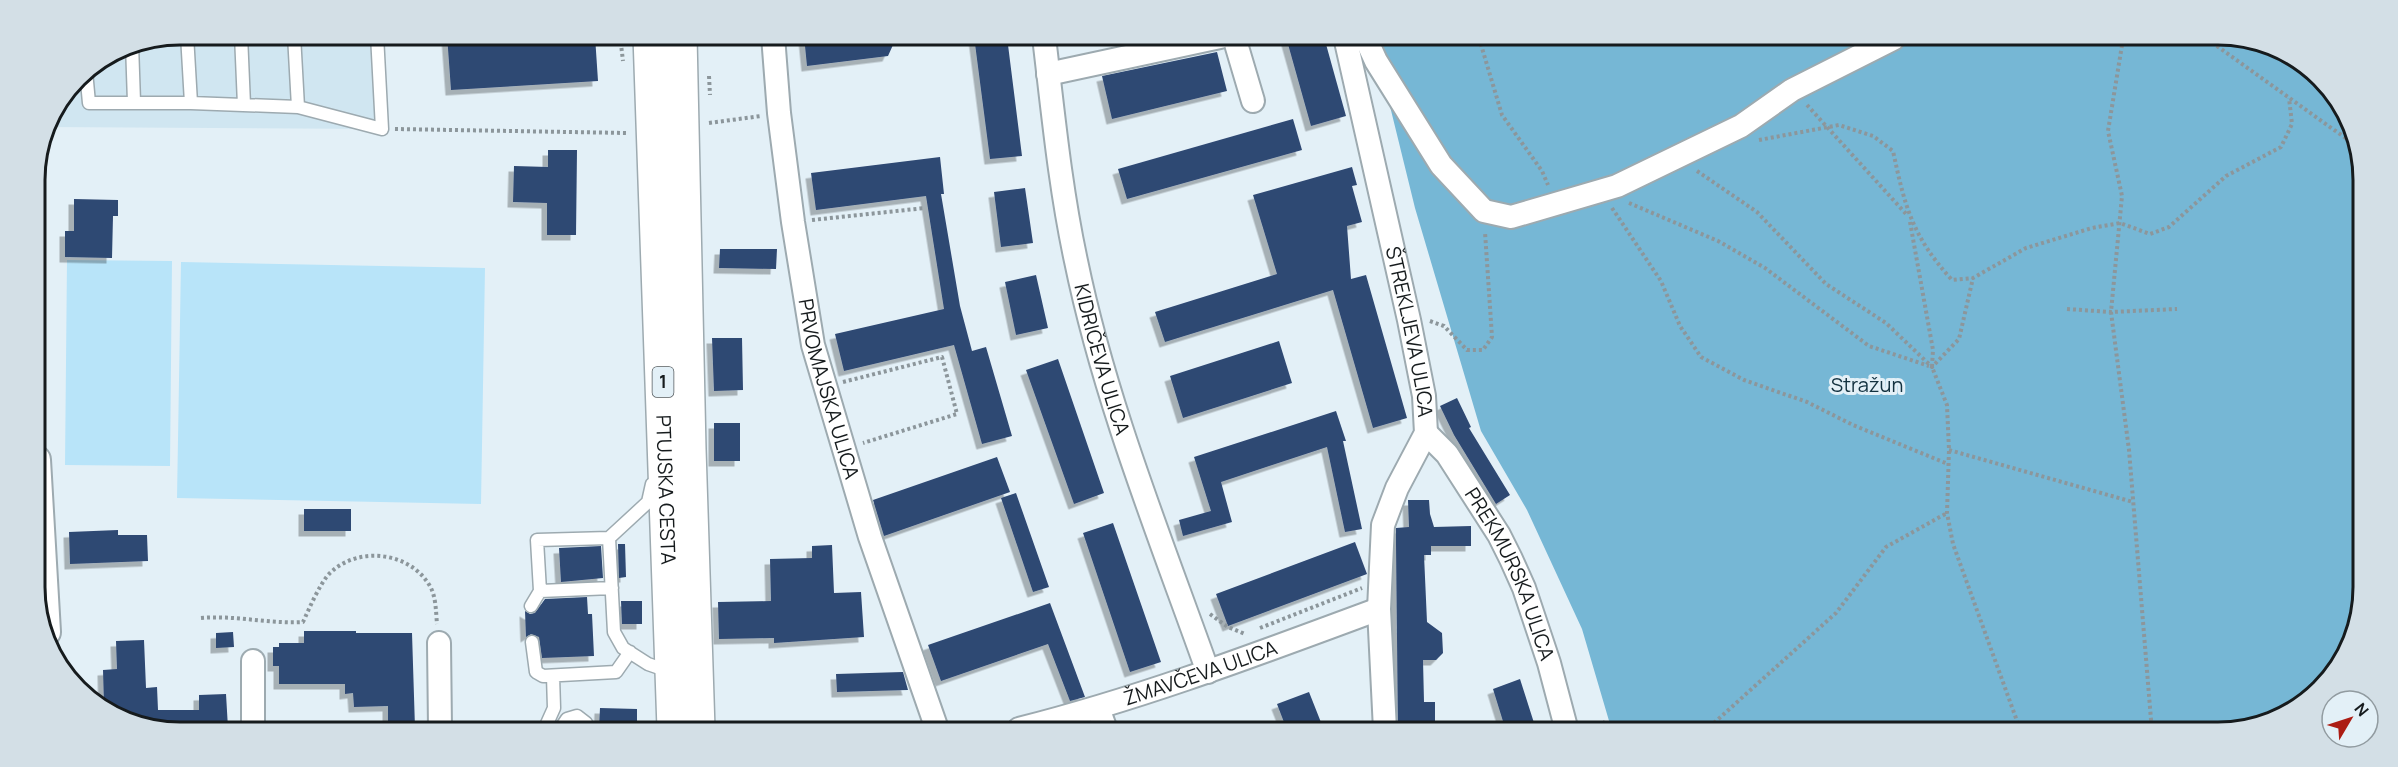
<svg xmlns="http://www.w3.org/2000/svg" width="2398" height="767" font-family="Manrope,sans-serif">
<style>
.built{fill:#d0e6f1}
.green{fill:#b8e4f9}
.forest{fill:#76b7d5}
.building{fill:#2f4873;filter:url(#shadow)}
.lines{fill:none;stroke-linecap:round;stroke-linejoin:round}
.service-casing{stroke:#9daab0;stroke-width:15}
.minor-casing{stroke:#9daab0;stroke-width:26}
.tertiary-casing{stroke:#9daab0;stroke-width:32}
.primary-casing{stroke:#9daab0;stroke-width:36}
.path{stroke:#8c969b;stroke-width:4;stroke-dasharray:3 3;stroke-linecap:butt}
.service{stroke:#fff;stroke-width:12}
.minor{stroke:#fff;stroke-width:22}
.tertiary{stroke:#fff;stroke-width:28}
.primary{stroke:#fff;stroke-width:33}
.labels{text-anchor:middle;stroke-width:6;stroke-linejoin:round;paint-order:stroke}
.shield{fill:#e3f0f7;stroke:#545b5e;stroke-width:1.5}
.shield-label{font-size:18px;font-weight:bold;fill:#161b1d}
.street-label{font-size:20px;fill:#161b1d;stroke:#e3f0f7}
.park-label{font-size:20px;fill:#133240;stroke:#e3f0f7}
.rim{fill:none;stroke:#161b1d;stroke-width:3}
</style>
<defs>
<filter id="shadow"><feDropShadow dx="-5.5" dy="5.5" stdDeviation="0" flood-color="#0004"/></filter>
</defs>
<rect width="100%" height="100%" fill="#e3f0f7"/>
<path class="built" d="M180 35H373L382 129 45 127 77 77 125 45Z"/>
<path class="green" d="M67 260 172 261 170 466 65 465Z
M181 262 485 268 481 504 177 498Z"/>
<path class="forest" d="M1373 37 2256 40 2327 84 2361 152 2358 625 2339 667 2307 702 2227 732 1612 731 1582 629 1527 510 1481 431 1415 208Z"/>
<path class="building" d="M447 35 595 36 598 81 451 90Z
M804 36H897L888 56 807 66Z
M974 36 1007 37 1022 156 990 159Z
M1286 37H1324L1346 116 1311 126Z
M1217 52 1227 91 1112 119 1102 76Z
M1293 119 1302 150 1127 199 1118 169Z
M548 150H577L576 235H547V203L513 202 514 166 548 167Z
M940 157 944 194H941L960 306 972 351 986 347 1012 436 982 444 954 345 844 371 835 334 944 309 926 196 816 210 811 173Z
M1352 167 1357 185 1352 186 1362 222 1347 226 1351 279 1366 275 1407 418 1373 428 1333 290 1165 342 1155 312 1277 274 1253 195Z
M1025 188 1033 243 1001 247 994 192Z
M74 199 118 200V216H113L112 258 65 257V231H74Z
M720 249H777L776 269 719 268Z
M1036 275 1048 328 1016 335 1005 282Z
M712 338H742L743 390 714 391Z
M1279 341 1292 383 1183 418 1170 376Z
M1058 359 1104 493 1074 504 1026 370Z
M1457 398 1471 427 1469 428 1510 495 1496 504 1454 435 1440 406Z
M1336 411 1346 441H1343L1362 529 1345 532 1327 447 1221 482 1232 522 1183 536 1179 520 1211 511 1194 457Z
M714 423H740V461H714Z
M997 457 1010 492 884 536 873 500Z
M1016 493 1049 587 1033 592 1001 498Z
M1408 500H1429L1430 514 1434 527 1471 526V546H1431V555H1424L1427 622 1442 633 1443 653 1436 660H1423L1424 702H1435V730H1398L1396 544V528L1409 527Z
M304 509H351V531H304Z
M1113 523 1161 662 1130 672 1083 533Z
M118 530V535H147L148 561 70 564 69 532Z
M1355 542 1367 574 1228 626 1216 594Z
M618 544H625L626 577 619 578Z
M832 545 834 593 861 592 864 637 774 643V638L719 639 718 602 771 601 770 559 812 558V546Z
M601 546 603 578 561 582 559 548Z
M587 597 588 614H592L594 656 542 658 539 637 531 634 526 637 525 611 530 614 535 613 545 599Z
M621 601H642V624H622Z
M1050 603 1085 697 1070 701 1048 644 941 681 928 645Z
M304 631H356V633H412L415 728H388V706L354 707 353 693 345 694V684H279V666H273V647H279V643H304Z
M233 632 234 647 216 648V633Z
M144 640 146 688 157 687 158 710H199V695L226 694 228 728 142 727 104 704 103 670 117 669 116 641Z
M903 672 908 690 837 692 836 674Z
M1520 679 1535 726 1522 731H1506L1493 689Z
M1309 692 1324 730H1287L1277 704Z
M600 708 637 709V729L599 728Z"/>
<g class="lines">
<defs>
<path id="service" d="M187 35 191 103
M241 35 244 105
M294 35 298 107
M132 44 134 102
M86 71 89 103H191L298 107 382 129 377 35
M652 484 648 502 609 538 614 632 623 648 648 664 671 672
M609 538 537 540 540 591 612 588
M531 606 540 591
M532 642 536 672 543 676 616 672 630 652
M545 728 554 708 553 676
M561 728 567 719 577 716 586 723 589 728"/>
<g id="minor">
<path id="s1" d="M773 36 779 113 793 222 813 345 870 537 937 729"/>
<path id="s2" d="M1044 37C1053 112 1060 187 1076 261 1105 402 1160 537 1208 672"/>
<path d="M1234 37 1253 101"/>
<path id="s3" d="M1345 37 1409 320 1424 396 1426 433 1397 488 1383 525 1379 609 1385 730"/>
<path d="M1365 37 1376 61 1441 165 1484 211 1511 217 1617 186 1741 126 1792 90 1893 39"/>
<path d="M1048 74 1220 37"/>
<path id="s4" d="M1426 433 1447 454 1499 535 1511 559 1524 588 1549 663 1567 731"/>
<path d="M439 643 440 728"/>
<path d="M253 661V728"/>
<path d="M1098 708 1106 730"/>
<path id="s5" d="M1019 729C1142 698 1260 653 1379 609"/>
</g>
<path id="tertiary" d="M36 460 46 632"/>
<g id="primary">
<path id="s6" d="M650 36 674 729"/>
<path d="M680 36 689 449 698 729"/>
</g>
</defs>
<use href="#service" class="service-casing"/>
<use href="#minor" class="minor-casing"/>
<use href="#tertiary" class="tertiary-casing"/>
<use href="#primary" class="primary-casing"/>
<path class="path" d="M620 36 623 61
M1479 38 1502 115 1542 171 1548 185
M2123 39 2108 131 2122 196 2111 312 2129 450 2152 732
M2207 39 2358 147
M709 76 710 95
M1807 105 1907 215
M709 123 761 116
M395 129 627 133
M1759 140 1839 125 1873 136 1893 151C1905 207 1912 236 1952 280L1973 278 2026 248 2092 228 2120 223 2150 234 2169 227 2226 176 2281 147 2292 124 2289 98
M1697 171 1757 212 1826 284 1886 323 1932 367 1959 339 1973 278
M1629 203 1718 241 1765 268 1869 346 1929 366
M1612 208 1661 281 1680 326 1701 357 1744 380 1807 402 1853 425 1948 464
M812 220 925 208
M1910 222 1933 350 1932 367 1947 405 1949 450 1947 513 1953 544 2021 732
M2067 309 2111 312 2177 309
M1430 321 1444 326 1467 350H1483L1492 337 1485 232
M843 382 942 357 957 414 863 443
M1949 450 2133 502
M1210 614 1228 627 1245 634
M201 618C235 615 268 624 303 622 309 609 320 583 330 573 359 545 412 552 431 588 436 598 436 613 437 624
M1260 628 1362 588
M1603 731 1601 721 1617 731
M1705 731 1836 613 1886 547 1947 513"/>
<use href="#service" class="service"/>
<use href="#minor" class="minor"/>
<use href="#tertiary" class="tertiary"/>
<use href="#primary" class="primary"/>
</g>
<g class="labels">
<rect class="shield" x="652.5" y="367" width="21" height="30" rx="4.5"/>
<g class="shield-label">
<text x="663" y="388">1</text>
</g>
<g class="street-label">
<text dy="7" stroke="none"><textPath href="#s3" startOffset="302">ŠTREKLJEVA ULICA</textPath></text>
<text dy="7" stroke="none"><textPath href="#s2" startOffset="328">KIDRIČEVA ULICA</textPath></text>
<text dy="7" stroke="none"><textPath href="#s1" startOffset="358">PRVOMAJSKA ULICA</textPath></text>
<text dy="7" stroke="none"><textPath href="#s6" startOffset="454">PTUJSKA CESTA</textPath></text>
<text dy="7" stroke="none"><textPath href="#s4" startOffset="166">PREKMURSKA ULICA</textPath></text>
<text dy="7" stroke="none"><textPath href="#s5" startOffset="190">ŽMAVČEVA ULICA</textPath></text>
</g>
<g class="park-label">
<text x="1867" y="392">Stražun</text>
</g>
</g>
<path d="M0 0H2398V767H0ZM180 45H2218A135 135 0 0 1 2353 180V587A135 135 0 0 1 2218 722H180A135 135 0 0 1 45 587V180A135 135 0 0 1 180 45Z" fill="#d3dfe6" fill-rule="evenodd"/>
<path class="rim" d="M180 45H2218A135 135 0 0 1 2353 180V587A135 135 0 0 1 2218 722H180A135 135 0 0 1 45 587V180A135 135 0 0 1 180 45Z"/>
<g transform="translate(2350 719) rotate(51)"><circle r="28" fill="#e3f0f7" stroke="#919ba0" stroke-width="1.5"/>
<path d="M0-4.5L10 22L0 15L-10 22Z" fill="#ac1c13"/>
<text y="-9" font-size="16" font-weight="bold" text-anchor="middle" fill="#161b1d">N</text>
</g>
</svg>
